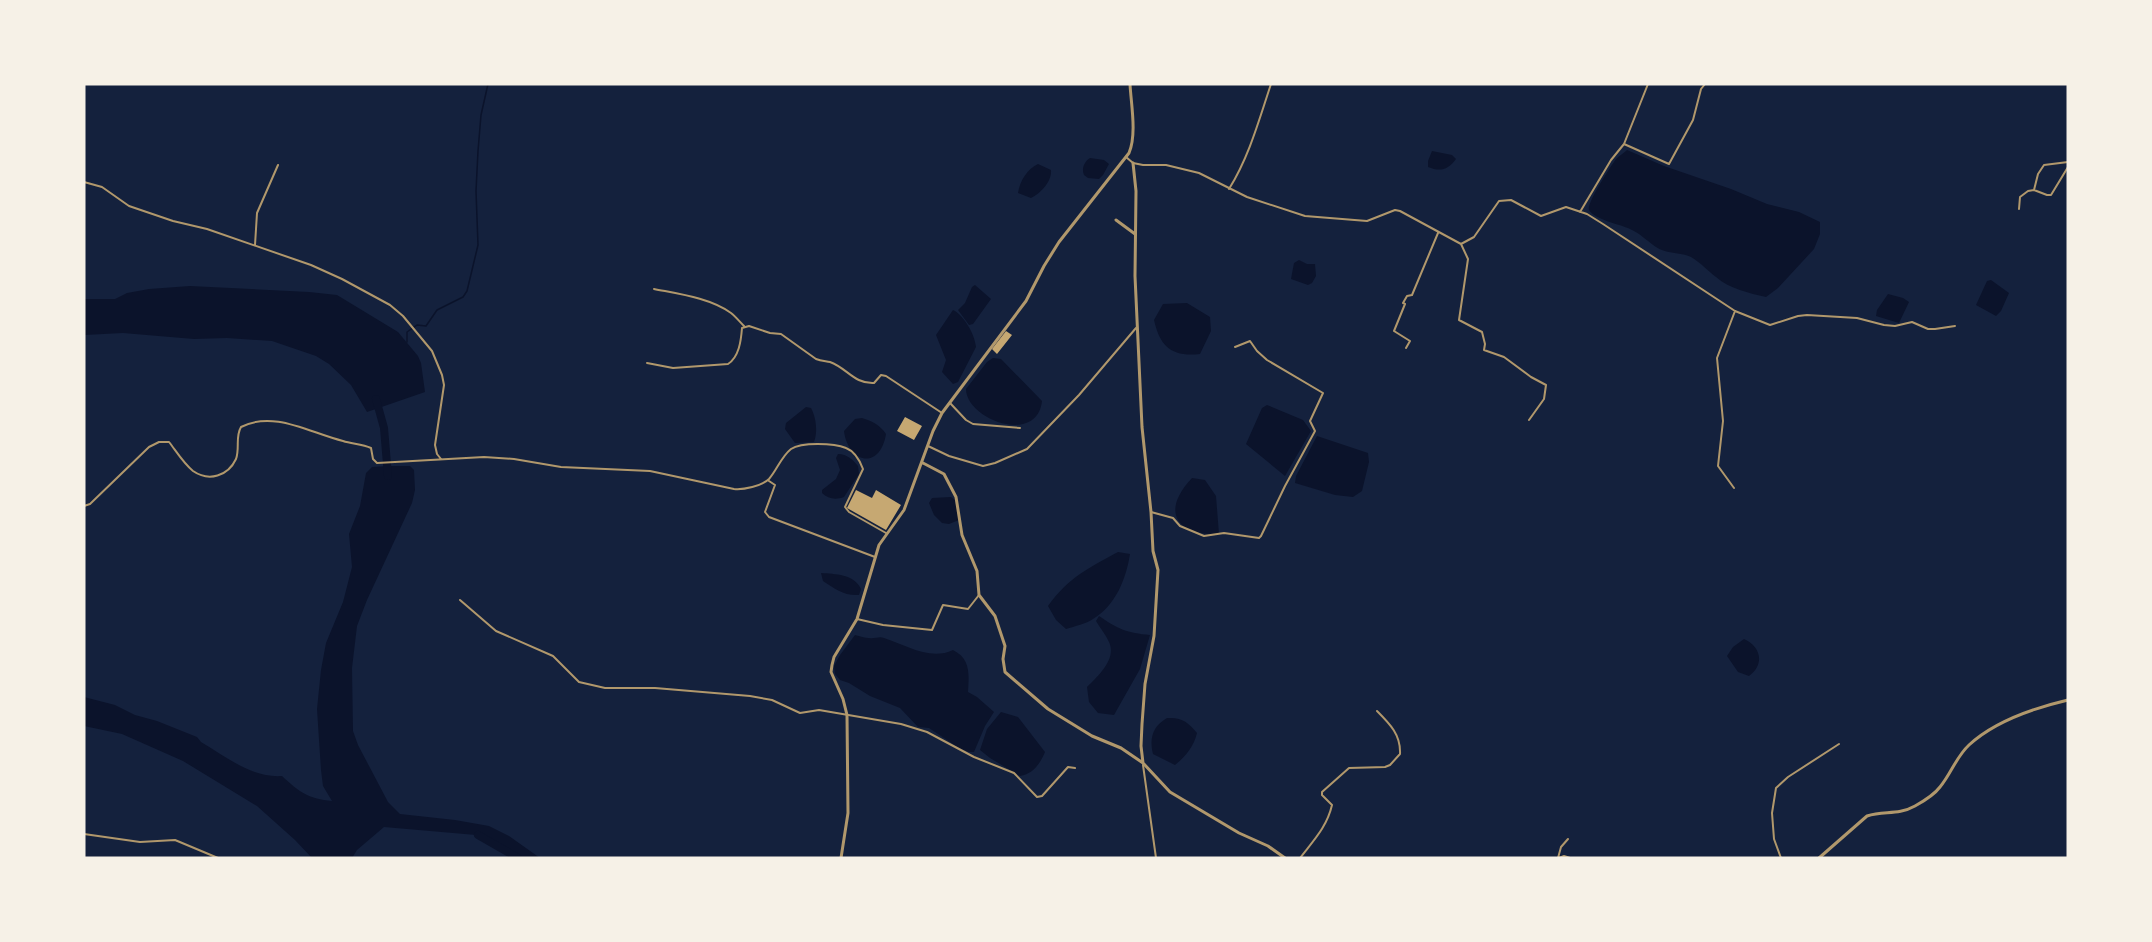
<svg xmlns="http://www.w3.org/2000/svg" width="2152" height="942" font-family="'Work Sans',sans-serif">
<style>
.water{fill:#0b132b}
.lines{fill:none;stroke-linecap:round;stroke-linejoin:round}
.stream{stroke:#0b132b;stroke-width:1.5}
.river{stroke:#0b132b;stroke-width:8}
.building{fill:#c6a872}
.minor{stroke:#b1986c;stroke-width:2}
.tertiary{stroke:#b1986c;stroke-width:3}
</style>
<rect width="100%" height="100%" fill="#14213d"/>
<path class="water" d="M1627 150 1664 166 1731 189 1767 204 1799 212 1820 222V234L1814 249 1778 288 1766 297C1749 293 1730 289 1716 277 1707 270 1701 263 1691 257 1681 252 1665 254 1656 247 1647 241 1641 234 1630 229 1620 224 1595 220 1589 210 1586 204 1611 166 1616 159 1619 156 1624 153 1627 150Z
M1432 151 1452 155 1456 159C1448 170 1440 172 1428 167V161Z
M1090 158 1104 160 1109 164 1103 175 1099 179 1088 178 1084 175C1081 168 1085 161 1090 158Z
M1038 164 1051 170C1052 181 1041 193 1031 198L1018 193C1020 181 1027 169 1038 164Z
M1299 260 1307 264H1315L1316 276 1312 283 1308 285 1291 279 1294 263Z
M1991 280 2009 293 2001 311 1996 316 1976 305 1987 281Z
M975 285 991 299 973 324 969 325 958 310 965 303 972 287Z
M190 286 309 292 337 295 398 332 418 356 421 363 425 392 367 412 351 385 329 364 316 356 272 341 227 338 194 339 123 333 84 335V299H115L127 293 149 289Z
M1888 294 1903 298 1909 302 1899 323 1876 316 1877 310Z
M1187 303 1210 317 1211 331 1200 354C1172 357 1160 347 1154 320L1163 304Z
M953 310C964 315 975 335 976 347L958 382 953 384 942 372 946 360 936 335Z
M993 358 1001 359 1042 401C1037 446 966 419 966 389L987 362Z
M1267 405 1303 420 1311 431 1285 476 1246 444 1262 408Z
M806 407 811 408C816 417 818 432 814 442L795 443 785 429 786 423Z
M862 418C872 421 880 425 886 434 880 471 848 463 844 431L855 419Z
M1317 436 1368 453 1369 462 1362 491 1353 497 1335 495 1295 483 1296 476Z
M838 454C847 454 853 460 858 466L859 474 844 497C836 500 828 499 822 493V490L836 479 840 470 836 458Z
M388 466H410L414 470 415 490 412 503 367 600 357 626 352 668 353 731 358 745 388 802 400 814 455 820 489 826 509 836 540 858H520L499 844 476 835 384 827 357 850 352 858H312L295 840 257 806 183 761 122 734 84 726V697L115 705 135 715 157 721 197 737 201 742C227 757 251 778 282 776 299 792 309 799 332 801L323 786 321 770 317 709 321 670 326 643 343 602 352 567 349 534 360 506 366 473 372 467Z
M1192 478 1205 480 1216 496 1219 534C1175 535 1161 511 1192 478Z
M951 497 955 500 959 520 949 524 942 523 934 515 929 503 932 498Z
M1118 552 1130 554C1126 579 1116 605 1093 619 1086 624 1075 626 1066 629L1056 620 1048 606C1069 577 1087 569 1118 552Z
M821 573C835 574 854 574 861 589L859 595C844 596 835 589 823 581Z
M1099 616C1118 629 1127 633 1150 635L1140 669 1114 715 1098 713 1089 702 1087 687C1098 676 1117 659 1109 642 1106 635 1100 628 1096 621Z
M855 635C860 636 865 638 869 638 875 639 879 636 884 638 906 645 930 661 953 650 971 659 969 675 968 692L977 697 994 712 985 726 974 752H969L959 748 929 728 918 727 900 708 870 696 849 683 840 680 835 674 834 666 840 655Z
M1744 639C1761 646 1765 665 1749 676L1738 672 1727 656 1733 647Z
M1001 712 1018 717 1045 752C1040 764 1033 774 1020 776L990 758 980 750 987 729Z
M1167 718C1182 717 1188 722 1197 733 1194 746 1186 756 1175 765L1153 754C1149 738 1153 726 1167 718Z"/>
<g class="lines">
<path class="stream" d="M407 342V332L417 325 426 326 437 310 463 297 467 291 478 245 476 191 478 151 481 115 488 84"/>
<path class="river" d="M376 399 384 428 388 476
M478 835 518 858"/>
</g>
<path class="building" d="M1006 331 1012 335 997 354 992 349Z
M905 417 922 426 914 440 897 431Z
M856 490 872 498 876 490 901 505 886 530 847 508Z"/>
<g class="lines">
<path class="minor" d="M1648 84 1624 144 1669 164 1693 120 1701 89 1705 84
M1126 157 1133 163 1143 165H1166L1199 173 1247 197 1305 216 1367 221 1395 210 1400 211 1461 244 1474 237 1499 201 1511 200 1541 216 1566 207 1587 214 1603 224 1735 311 1770 325 1798 316 1807 315 1857 318 1884 325 1895 326 1912 322 1928 329H1935L1955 326
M84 182 102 187 129 206 173 221 207 229 311 265 342 279 390 305 403 316 432 351 442 375 444 385 435 445 437 454 441 459
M1229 189C1249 157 1259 120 1271 84
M2034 190 2047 195H2051L2068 167
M2019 209 2020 197 2028 191 2034 190 2038 174 2044 165 2068 162
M1580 212 1611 160 1624 144
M1461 244 1468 259 1459 320 1482 332 1485 344 1484 350 1504 357 1531 377 1546 385 1544 399 1529 420
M255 245 257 213 278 165
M654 289C679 294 710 298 731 313 736 317 740 322 744 326
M1406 348 1410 341 1394 331 1405 304 1403 303 1407 296 1412 295 1438 233
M647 363 673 368 728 364C739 357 741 341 742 328L749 326 770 333 781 334 816 359C821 361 825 361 830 362 847 368 854 384 874 383L881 375 886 376 942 413
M950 403 966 420 973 424 1020 428
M928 446 949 456 983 466 995 463 1027 449 1079 395 1136 328
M769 481 775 485 765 512 769 517 875 557
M1734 488 1718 466 1723 421 1717 358 1735 311
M84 506 90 504 149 447 159 442H169C176 451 184 464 193 471 209 482 228 476 236 459 240 448 235 437 241 427 274 410 310 433 343 441 352 444 362 444 371 448L373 459 377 463 484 457 514 459 561 467 650 471 734 489C743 490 762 486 769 479 777 470 781 457 791 449 801 442 834 443 846 448 854 451 860 461 863 469L845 507 849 512 886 533
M1151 512 1173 518 1180 526 1204 536 1224 533 1259 538 1261 536 1285 486 1315 431 1310 421 1323 393 1267 360 1257 351 1250 341 1235 347
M460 600 496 631 553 656 579 682 605 688H655L750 696 772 700 800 713 819 710 901 724 927 732 974 757 1014 773 1037 797 1042 796 1068 767 1075 768
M857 619 883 625 932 630 943 605 968 609 979 595
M1143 765 1156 858
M84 834 140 842 175 840 218 858
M1300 858C1313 841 1327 827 1332 805L1322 795V792L1349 768 1385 767 1390 765 1400 754C1401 735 1390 724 1377 711
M1558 858 1561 847 1568 839
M1559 858 1564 856 1570 858
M1781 858 1774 839 1772 813 1776 788 1788 777 1839 744"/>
<path class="tertiary" d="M1133 163 1136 191 1135 276 1142 427 1151 512 1153 551 1158 570 1154 636 1145 684 1142 724 1141 746 1143 763 1170 792 1239 833 1268 846 1285 858
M1116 220 1135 234
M923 463 944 474 956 497 962 535 977 571 979 595 995 616 1005 646 1003 659 1005 672 1048 709 1092 736 1121 748 1143 763
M841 858 848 813 847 715 843 699 831 672 832 665 834 657 857 619 879 545 904 510 933 431 942 413 1026 301 1044 266 1059 242 1129 153C1137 134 1131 104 1130 84
M1819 858 1867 816C1884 810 1897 816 1915 806 1924 801 1934 795 1940 787 1951 774 1956 757 1969 745 1995 721 2034 708 2068 700"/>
</g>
<rect width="2152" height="942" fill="none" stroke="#f6f1e7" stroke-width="171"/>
</svg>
